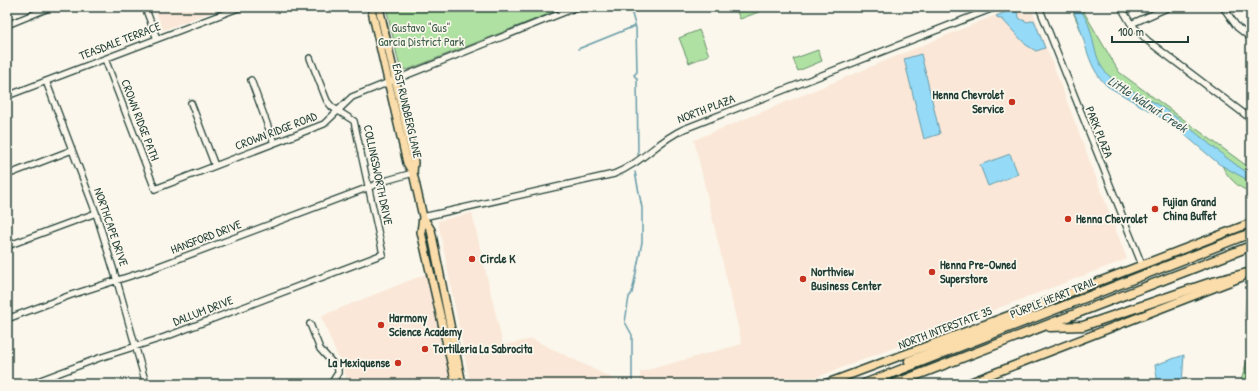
<svg xmlns="http://www.w3.org/2000/svg" width="1258" height="391" font-family="'Patrick Hand',sans-serif">
<style>
.built{fill:#fae7d7}
.green{fill:#afe1a2;stroke:#678f6b}
.water{fill:#95daf7;stroke:#669ba9}
.lines{fill:none;stroke-linecap:round;stroke-linejoin:round}
.stream{stroke:#669ba9;stroke-width:1.5}
.minor-casing{stroke:#1f3d34;stroke-width:8}
.major-casing{stroke:#1f3d34;stroke-width:10}
.highway-casing{stroke:#1f3d34;stroke-width:11}
.minor{stroke:#fbf7ec;stroke-width:5.5}
.major{stroke:#faddab;stroke-width:7}
.highway{stroke:#faddab;stroke-width:8}
.poi-dot{fill:#c8321e;stroke:#fbf7ec;stroke-width:1.5}
.labels{text-anchor:middle;stroke-width:3.5;stroke-linejoin:round;paint-order:stroke}
.park-label{font-size:12px;fill:#3c5e4a;stroke:#fbf7ec}
.street-label{font-size:12px;fill:#1f3d34;stroke:#fbf7ec}
.poi-label{font-size:12px;font-weight:bold;fill:#1f3d34;stroke:#fbf7ec;text-anchor:start}
.water-label{font-size:13px;font-style:italic;fill:#375c5b;stroke:#fbf7ec}
</style>
<rect width="100%" height="100%" fill="#fbf7ec"/>
<filter id="ink" filterUnits="userSpaceOnUse"><feTurbulence type="fractalNoise" baseFrequency=".025" numOctaves="2"/><feDisplacementMap in="SourceGraphic" scale="8" xChannelSelector="R" yChannelSelector="G"/><feConvolveMatrix kernelMatrix="1 2 1 2 8 2 1 2 1" color-interpolation-filters="sRGB"/></filter>
<g filter="url(#ink)">
<path class="built" d="M154 7H224L163 30Z
M1015 7H1031L1127 259 799 384H640V372L742 344 694 140Z
M472 213 503 345 532 339 624 384H470L438 221Z
M426 274 451 384H349L321 316Z"/>
<path class="green" d="M386 7H566L407 70 400 68Z
M735 7H772L740 19Z
M1071 7H1081L1119 72 1251 169V192C1239 189 1226 176 1222 165L1184 132 1147 106 1101 79Z
M699 30 709 55 689 63 679 38Z
M818 50 822 61 798 71 793 59Z
M1247 290H1251V333L1245 316Z
M1251 348V384H1240Z"/>
<path class="water" d="M1071 7H1079C1083 14 1088 21 1090 29 1094 43 1095 56 1103 69 1112 82 1129 89 1143 96 1183 117 1213 151 1251 175V187L1246 179 1219 164 1172 124 1107 86C1084 64 1086 33 1071 7Z
M1015 8 1020 19 1028 22 1034 20 1045 48 1036 51 1026 45 1002 19H999L996 16Z
M921 54 940 134 924 139 904 59Z
M1010 154 1018 174 988 186 980 165Z
M1184 355 1182 384H1158L1155 365Z"/>
<g class="lines">
<path class="stream" d="M630 7 636 28 637 72 634 75 637 79 638 155
M578 49 635 26
M632 384V335L625 322 629 297 632 293 642 242V208L635 172"/>
<defs>
<path id="minor" d="M145 7 157 39
M1039 7 1142 265
M1121 7 1131 24 1148 41 1251 119
M1223 7 1237 27 1251 38
M1131 24 1169 7
M7 25 51 7
M105 59 155 189 324 124 352 97 577 7
M251 80 274 143
M46 81 96 213 117 281 146 384
M7 96 241 7
M191 103 215 166
M7 175 72 150
M423 217 614 174C642 163 657 141 684 129L996 7
M7 246 96 213
M7 319 71 295 146 271 388 180 413 173
M310 324 320 349 338 369V373L331 384
M30 384 99 358 165 337 383 254 354 121 332 107 327 101 310 58"/>
<path id="major" d="M371 7 407 163 413 173 423 217 431 230 462 384
M379 7 414 162 413 173
M423 217 421 232 456 384
M1056 298 1251 223
M825 384 1018 312
M966 384 1242 277"/>
<path id="highway" d="M1050 327 1083 326 1209 283 1251 272
M909 361 1007 321 1060 296
M864 384 1251 233
M894 384 1251 246"/>
</defs>
<use href="#minor" class="minor-casing"/>
<use href="#major" class="major-casing"/>
<use href="#highway" class="highway-casing"/>
<use href="#minor" class="minor"/>
<use href="#major" class="major"/>
<use href="#highway" class="highway"/>
</g>
</g>
<g class="poi-dot">
<circle cx="1012" cy="102" r="4"/>
<circle cx="1155" cy="209" r="4"/>
<circle cx="1068" cy="219" r="4"/>
<circle cx="472" cy="259" r="4"/>
<circle cx="932" cy="272" r="4"/>
<circle cx="803" cy="279" r="4"/>
<circle cx="381" cy="325" r="4"/>
<circle cx="425" cy="349" r="4"/>
<circle cx="398" cy="363" r="4"/>
</g>
<g class="labels">
<g class="park-label">
<text x="421" y="32">Gustavo "Gus"<tspan x="421" dy="14">Garcia District Park</tspan></text>
</g>
<g class="street-label">
<text transform="translate(120 41) rotate(-21)" y="4">TEASDALE TERRACE</text>
<text transform="translate(706 109) rotate(-21)" y="4">NORTH PLAZA</text>
<text transform="translate(407 111) rotate(77)" y="4">EAST RUNDBERG LANE</text>
<text transform="translate(140 120) rotate(69)" y="4">CROWN RIDGE PATH</text>
<text transform="translate(276 131) rotate(-21)" y="4">CROWN RIDGE ROAD</text>
<text transform="translate(1099 132) rotate(68)" y="4">PARK PLAZA</text>
<text transform="translate(378 175) rotate(78)" y="4">COLLINGSWORTH DRIVE</text>
<text transform="translate(111 227) rotate(71)" y="4">NORTHCAPE DRIVE</text>
<text transform="translate(206 237) rotate(-21)" y="4">HANSFORD DRIVE</text>
<text transform="translate(1053 298) rotate(-22)" y="4">PURPLE HEART TRAIL</text>
<text transform="translate(203 311) rotate(-21)" y="4">DALLUM DRIVE</text>
<text transform="translate(945 328) rotate(-21)" y="4">NORTH INTERSTATE 35</text>
</g>
<g class="poi-label">
<text x="1004" y="99" text-anchor="end">Henna Chevrolet<tspan x="1004" dy="14">Service</tspan></text>
<text x="1163" y="206">Fujian Grand<tspan x="1163" dy="14">China Buffet</tspan></text>
<text x="1076" y="223">Henna Chevrolet</text>
<text x="480" y="263">Circle K</text>
<text x="940" y="269">Henna Pre-Owned<tspan x="940" dy="14">Superstore</tspan></text>
<text x="811" y="276">Northview<tspan x="811" dy="14">Business Center</tspan></text>
<text x="389" y="322">Harmony<tspan x="389" dy="14">Science Academy</tspan></text>
<text x="433" y="353">Tortilleria La Sabrocita</text>
<text x="390" y="367" text-anchor="end">La Mexiquense</text>
</g>
<g class="water-label">
<text transform="translate(1148 104) rotate(33)" y="5">Little Walnut Creek</text>
</g>
</g>
<rect width="1258" height="391" fill="none" stroke="#fbf7ec" stroke-width="24"/>
<rect x="12" y="12" width="1234" height="367" fill="none" stroke="#1f3d34" stroke-width="1.5" filter="url(#ink)"/>
<path d="M1112 36v6h76v-6" fill="none" stroke="#1f3d34" stroke-width="2"/>
<text x="1118" y="36" font-size="12" fill="#1f3d34" stroke="#fbf7ec" stroke-width="3" paint-order="stroke">100 m</text>
</svg>
